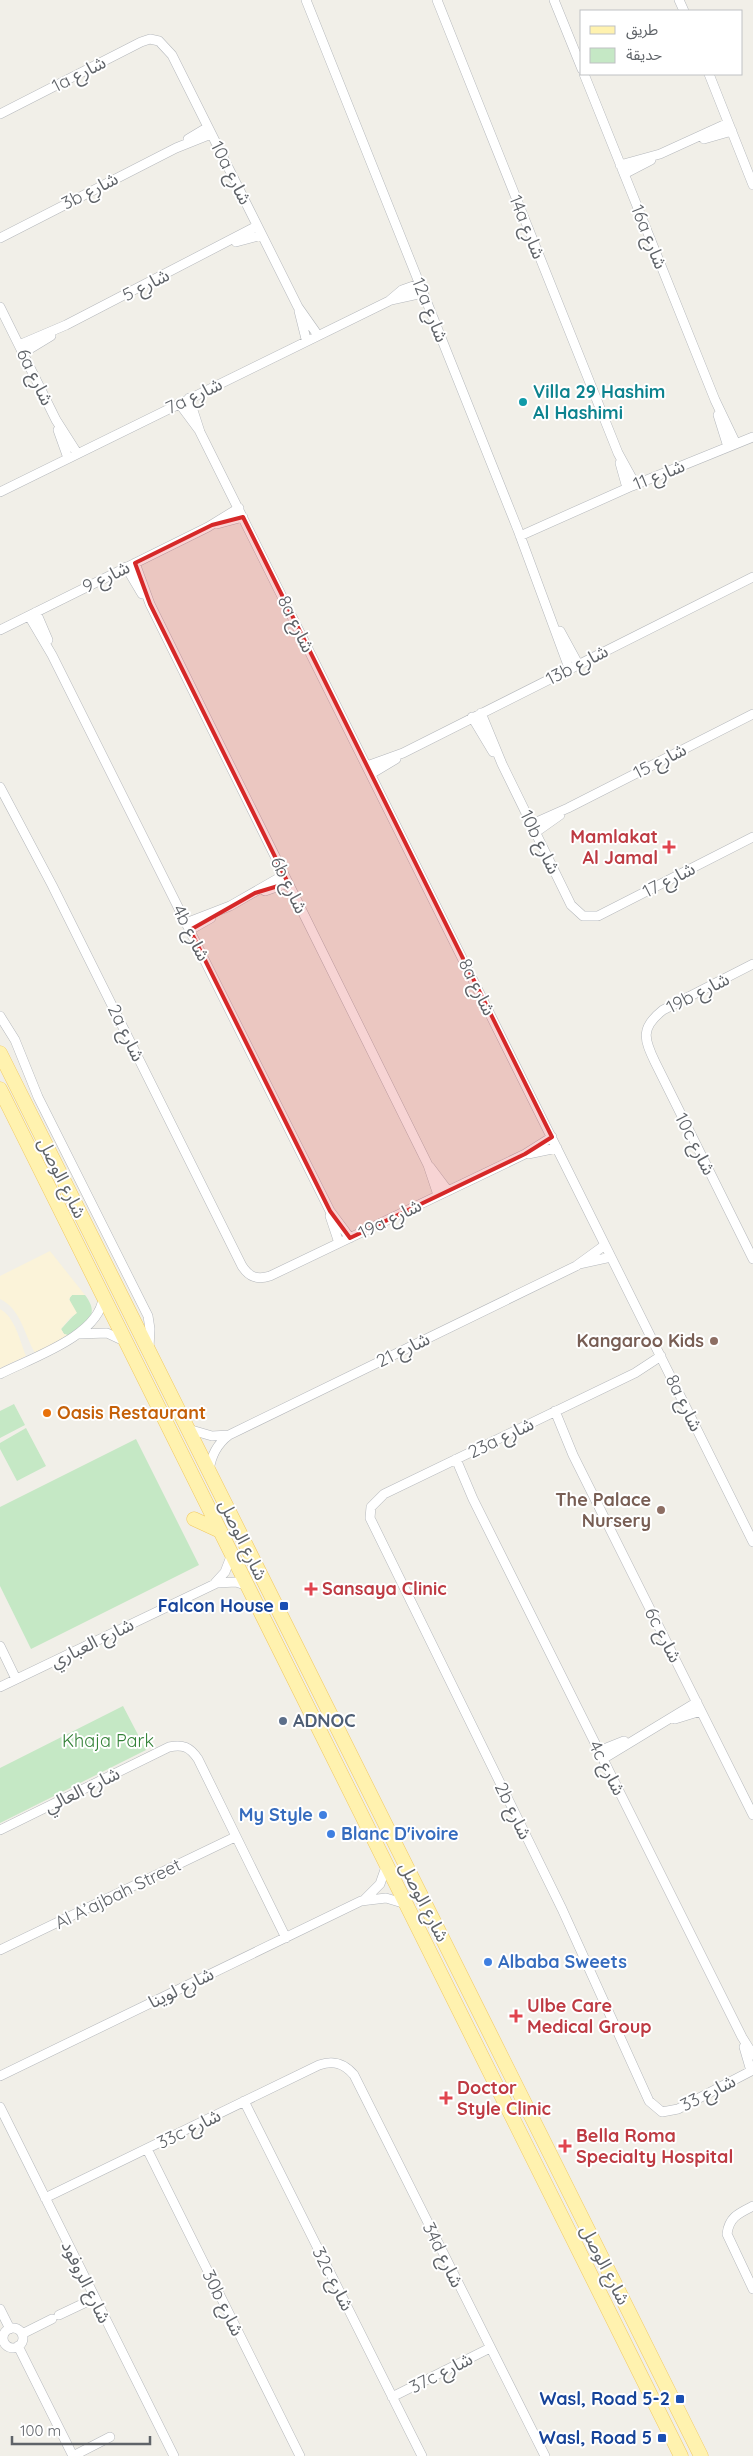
<svg xmlns="http://www.w3.org/2000/svg" width="753" height="2456" font-family="Quicksand,'Noto Sans Arabic',sans-serif">
<style>
.green{fill:#c5e8c5}
.sand{fill:#fbf3d9}
.lines{fill:none;stroke-linecap:round;stroke-linejoin:round}
.minor-casing{stroke:#b5b8bc;stroke-width:10}
.primary-casing{stroke:#f2c960;stroke-width:15}
.minor{stroke:#fff;stroke-width:9}
.primary{stroke:#fff2af;stroke-width:14}
.marked{fill:#d62828;fill-opacity:0.2;stroke:#d62828;stroke-width:4;stroke-linejoin:round}
.culture-dot{fill:#0f9aa8;stroke:#fff;stroke-width:2}
.health-dot{fill:#e0444e;stroke:#fff;stroke-width:2}
.education-dot{fill:#8d6e63;stroke:#fff;stroke-width:2}
.food-dot{fill:#e8710a;stroke:#fff;stroke-width:2}
.transit-dot{fill:#1a4fb4;stroke:#fff;stroke-width:2}
.service-dot{fill:#5c6f8a;stroke:#fff;stroke-width:2}
.shop-dot{fill:#3f7fe0;stroke:#fff;stroke-width:2}
.labels{text-anchor:middle;stroke-width:4;stroke-linejoin:round;paint-order:stroke}
.street-label{font-size:18px;fill:#5f6368;stroke:#fff}
.culture-label{font-size:18px;font-weight:bold;fill:#0d838f;stroke:#fff;text-anchor:start}
.health-label{font-size:18px;font-weight:bold;fill:#be3a42;stroke:#fff;text-anchor:start}
.education-label{font-size:18px;font-weight:bold;fill:#785e54;stroke:#fff;text-anchor:end}
.food-label{font-size:18px;font-weight:bold;fill:#c56008;stroke:#fff;text-anchor:start}
.transit-label{font-size:18px;font-weight:bold;fill:#164399;stroke:#fff;text-anchor:end}
.service-label{font-size:18px;font-weight:bold;fill:#4e5e75;stroke:#fff;text-anchor:start}
.park-label{font-size:18px;fill:#348238;stroke:#fff}
.shop-label{font-size:18px;font-weight:bold;fill:#366cbe;stroke:#fff;text-anchor:start}
</style>
<rect width="100%" height="100%" fill="#f1efe8"/>
<path class="green" d="M72 1295H85C101 1316 86 1323 71 1336L64 1334 61 1329 76 1313 69 1302 70 1297Z
M14 1404 25 1425 0 1438V1411Z
M26 1428 46 1466 17 1481 0 1449V1443Z
M136 1439 199 1565 31 1649 0 1586V1507Z
M123 1706 146 1750 0 1823V1768Z"/>
<path class="sand" d="M50 1251 85 1295H72L69 1299 77 1313 70 1318 61 1329 64 1334 71 1336 35 1353C24 1334 21 1309 0 1299V1276Z
M0 1309C15 1317 20 1341 26 1356L0 1368Z"/>
<g class="lines">
<defs>
<path id="minor" d="M306 0 518 530 569 668
M437 0 618 453 635 484
M554 0 582 69
M679 0 684 11
M584 74 715 400 736 444
M709 74 753 185
M0 114 141 42 150 39 159 41 172 55 298 307 317 334
M188 139 208 127
M704 139 732 131
M620 165 660 154 728 123
M624 174 651 160
M0 238 176 148 211 134
M236 242 262 235
M391 300 423 293
M0 307 56 420 77 453
M299 311 306 339
M19 345 66 325 257 226
M23 353 51 336
M189 398 200 432 753 1542
M179 403 199 430
M718 415 728 447
M58 430 68 458
M620 463 627 488
M0 492 389 301 402 290 419 284
M217 524 243 517
M520 536 632 486 753 437
M135 563 150 604 428 1165 438 1195
M126 567 142 594
M36 612 48 640
M29 616 52 655 330 1211 350 1238
M0 630 208 527 239 508
M560 631 578 664
M481 713 502 764 571 905 583 916H598L753 837
M472 717 493 752
M367 766 403 753 753 577
M371 774 396 759
M0 787 52 885 242 1266C249 1277 257 1280 270 1276L525 1154 552 1137
M532 824 568 808 753 714
M536 832 560 815
M265 891 288 883
M186 923 230 906 284 875
M190 930 211 918
M753 964 663 1010C640 1028 644 1039 655 1062L753 1259
M0 1016 15 1040 38 1097 148 1316 150 1329 149 1348
M528 1154 557 1148
M430 1167 448 1191
M330 1216 339 1243
M579 1264 611 1257
M79 1334 107 1333 124 1341
M661 1356 635 1373 384 1494 371 1507 370 1518 562 1909 649 2101 662 2112 678 2109 753 2070
M0 1374C31 1358 99 1336 103 1298
M555 1411 573 1455 753 1815
M188 1429 212 1436 229 1435
M456 1459 473 1499 742 2037 753 2055
M209 1471C211 1455 217 1444 229 1435L576 1266 605 1245
M215 1583 225 1572 232 1554
M0 1646 16 1679
M0 1687 217 1583 236 1582 248 1586
M675 1719 701 1711
M599 1751 624 1741
M603 1759 697 1702
M0 1830 169 1747C183 1744 190 1747 198 1759L286 1938
M364 1900 380 1884 387 1864
M0 1950 235 1837
M744 2047 751 2071
M0 2076 361 1901 386 1898 406 1904
M244 2101 422 2456
M0 2107 174 2456
M147 2149 300 2456
M45 2198 319 2065C333 2060 344 2063 354 2075L545 2456
M753 2206C739 2213 729 2217 727 2234L753 2289
M0 2309 10 2329
M59 2315 95 2298
M3 2338a10 10 0 1 1 20 0a10 10 0 1 1-20 0Z
M22 2334 52 2319
M18 2346 73 2456 110 2437
M392 2397 490 2348"/>
<path id="primary" d="M0 1053 701 2456
M0 1089 681 2456
M194 1519 220 1531"/>
</defs>
<use href="#minor" class="minor-casing"/>
<use href="#primary" class="primary-casing"/>
<use href="#minor" class="minor"/>
<use href="#primary" class="primary"/>
</g>
<path class="marked" d="M243 517 552 1137 525 1154 350 1238 330 1211 190 930 255 893 288 883 150 604 135 563 212 525Z"/>
<circle class="culture-dot" cx="523" cy="402" r="5"/>
<g class="health-dot">
<path d="M666.5 839.5h5v5h5v5h-5v5h-5v-5h-5v-5h5z"/>
<path d="M308.5 1581.5h5v5h5v5h-5v5h-5v-5h-5v-5h5z"/>
<path d="M513.5 2008.5h5v5h5v5h-5v5h-5v-5h-5v-5h5z"/>
<path d="M443.5 2090.5h5v5h5v5h-5v5h-5v-5h-5v-5h5z"/>
<path d="M562.5 2138.5h5v5h5v5h-5v5h-5v-5h-5v-5h5z"/>
</g>
<g class="education-dot">
<circle cx="714" cy="1341" r="5"/>
<circle cx="661" cy="1510" r="5"/>
</g>
<circle class="food-dot" cx="47" cy="1413" r="5"/>
<g class="transit-dot">
<rect x="279" y="1601" width="10" height="10" rx="2.5"/>
<rect x="675" y="2394" width="10" height="10" rx="2.5"/>
<rect x="657" y="2433" width="10" height="10" rx="2.5"/>
</g>
<circle class="service-dot" cx="283" cy="1721" r="5"/>
<g class="shop-dot">
<circle cx="323" cy="1815" r="5"/>
<circle cx="331" cy="1834" r="5"/>
<circle cx="488" cy="1962" r="5"/>
</g>
<g class="labels">
<g class="street-label">
<text transform="translate(79 74) rotate(-27)" y="6">1a شارع</text>
<text transform="translate(231 173) rotate(63)" y="6">10a شارع</text>
<text transform="translate(90 191) rotate(-27)" y="6">3b شارع</text>
<text transform="translate(527 227) rotate(68)" y="6">14a شارع</text>
<text transform="translate(649 237) rotate(68)" y="6">16a شارع</text>
<text transform="translate(146 285) rotate(-27)" y="6">شارع 5</text>
<text transform="translate(430 310) rotate(68)" y="6">12a شارع</text>
<text transform="translate(35 377) rotate(64)" y="6">6a شارع</text>
<text transform="translate(194 396) rotate(-26)" y="6">7a شارع</text>
<text transform="translate(659 475) rotate(-22)" y="6">شارع 11</text>
<text transform="translate(106 577) rotate(-26)" y="6">شارع 9</text>
<text transform="translate(296 624) rotate(64)" y="6">8a شارع</text>
<text transform="translate(577 665) rotate(-27)" y="6">13b شارع</text>
<text transform="translate(660 761) rotate(-27)" y="6">شارع 15</text>
<text transform="translate(540 842) rotate(64)" y="6">10b شارع</text>
<text transform="translate(669 880) rotate(-27)" y="6">شارع 17</text>
<text transform="translate(289 885) rotate(64)" y="6">6b شارع</text>
<text transform="translate(191 933) rotate(63)" y="6">4b شارع</text>
<text transform="translate(477 987) rotate(64)" y="6">8a شارع</text>
<text transform="translate(698 993) rotate(-27)" y="6">19b شارع</text>
<text transform="translate(126 1033) rotate(64)" y="6">2a شارع</text>
<text transform="translate(695 1144) rotate(63)" y="6">10c شارع</text>
<text transform="translate(62 1178) rotate(64)" y="6">شارع الوصل</text>
<text transform="translate(390 1219) rotate(-26)" y="6">19a شارع</text>
<text transform="translate(403 1350) rotate(-26)" y="6">شارع 21</text>
<text transform="translate(684 1403) rotate(64)" y="6">8a شارع</text>
<text transform="translate(501 1438) rotate(-26)" y="6">23a شارع</text>
<text transform="translate(243 1540) rotate(64)" y="6">شارع الوصل</text>
<text transform="translate(663 1635) rotate(63)" y="6">6c شارع</text>
<text transform="translate(92 1643) rotate(-26)" y="6">شارع العباري</text>
<text transform="translate(607 1768) rotate(63)" y="6">4c شارع</text>
<text transform="translate(82 1790) rotate(-26)" y="6">شارع العالي</text>
<text transform="translate(513 1811) rotate(64)" y="6">2b شارع</text>
<text transform="translate(118 1894) rotate(-26)" y="6">Al A’ajbah Street</text>
<text transform="translate(424 1902) rotate(63)" y="6">شارع الوصل</text>
<text transform="translate(181 1988) rotate(-26)" y="6">شارع لوينا</text>
<text transform="translate(708 2093) rotate(-27)" y="6">شارع 33</text>
<text transform="translate(189 2129) rotate(-26)" y="6">33c شارع</text>
<text transform="translate(443 2255) rotate(64)" y="6">34d شارع</text>
<text transform="translate(605 2265) rotate(63)" y="6">شارع الوصل</text>
<text transform="translate(333 2279) rotate(63)" y="6">32c شارع</text>
<text transform="translate(86 2282) rotate(64)" y="6">شارع الروفود</text>
<text transform="translate(223 2303) rotate(64)" y="6">30b شارع</text>
<text transform="translate(441 2373) rotate(-27)" y="6">37c شارع</text>
</g>
<g class="culture-label">
<text x="533" y="398">Villa 29 Hashim<tspan x="533" dy="21">Al Hashimi</tspan></text>
</g>
<g class="health-label">
<text x="658" y="843" text-anchor="end">Mamlakat<tspan x="658" dy="21">Al Jamal</tspan></text>
<text x="322" y="1595">Sansaya Clinic</text>
<text x="527" y="2012">Ulbe Care<tspan x="527" dy="21">Medical Group</tspan></text>
<text x="457" y="2094">Doctor<tspan x="457" dy="21">Style Clinic</tspan></text>
<text x="576" y="2142">Bella Roma<tspan x="576" dy="21">Specialty Hospital</tspan></text>
</g>
<g class="education-label">
<text x="704" y="1347">Kangaroo Kids</text>
<text x="651" y="1506">The Palace<tspan x="651" dy="21">Nursery</tspan></text>
</g>
<g class="food-label">
<text x="57" y="1419">Oasis Restaurant</text>
</g>
<g class="transit-label">
<text x="274" y="1612">Falcon House</text>
<text x="670" y="2405">Wasl, Road 5-2</text>
<text x="652" y="2444">Wasl, Road 5</text>
</g>
<g class="service-label">
<text x="293" y="1727">ADNOC</text>
</g>
<g class="park-label">
<text x="108" y="1747">Khaja Park</text>
</g>
<g class="shop-label">
<text x="313" y="1821" text-anchor="end">My Style</text>
<text x="341" y="1840">Blanc D'ivoire</text>
<text x="498" y="1968">Albaba Sweets</text>
</g>
</g>
<rect x="580" y="10" width="162" height="65" fill="#ffffff" stroke="#bfc1c3"/>
<rect x="590" y="26" width="25" height="8" fill="#fff2af" stroke="#bfc1c3"/>
<text x="626" y="35" font-size="15" fill="#5f6368">طريق</text>
<rect x="590" y="48" width="25" height="15" fill="#c5e8c5" stroke="#bfc1c3"/>
<text x="626" y="60" font-size="15" fill="#5f6368">حديقة</text>
<path d="M12 2436v8h138v-8" fill="none" stroke="#5f6368" stroke-width="2.5"/>
<text x="20" y="2436" font-size="15" fill="#5f6368" stroke="#ffffff" stroke-width="4" paint-order="stroke">100 m</text>
</svg>
